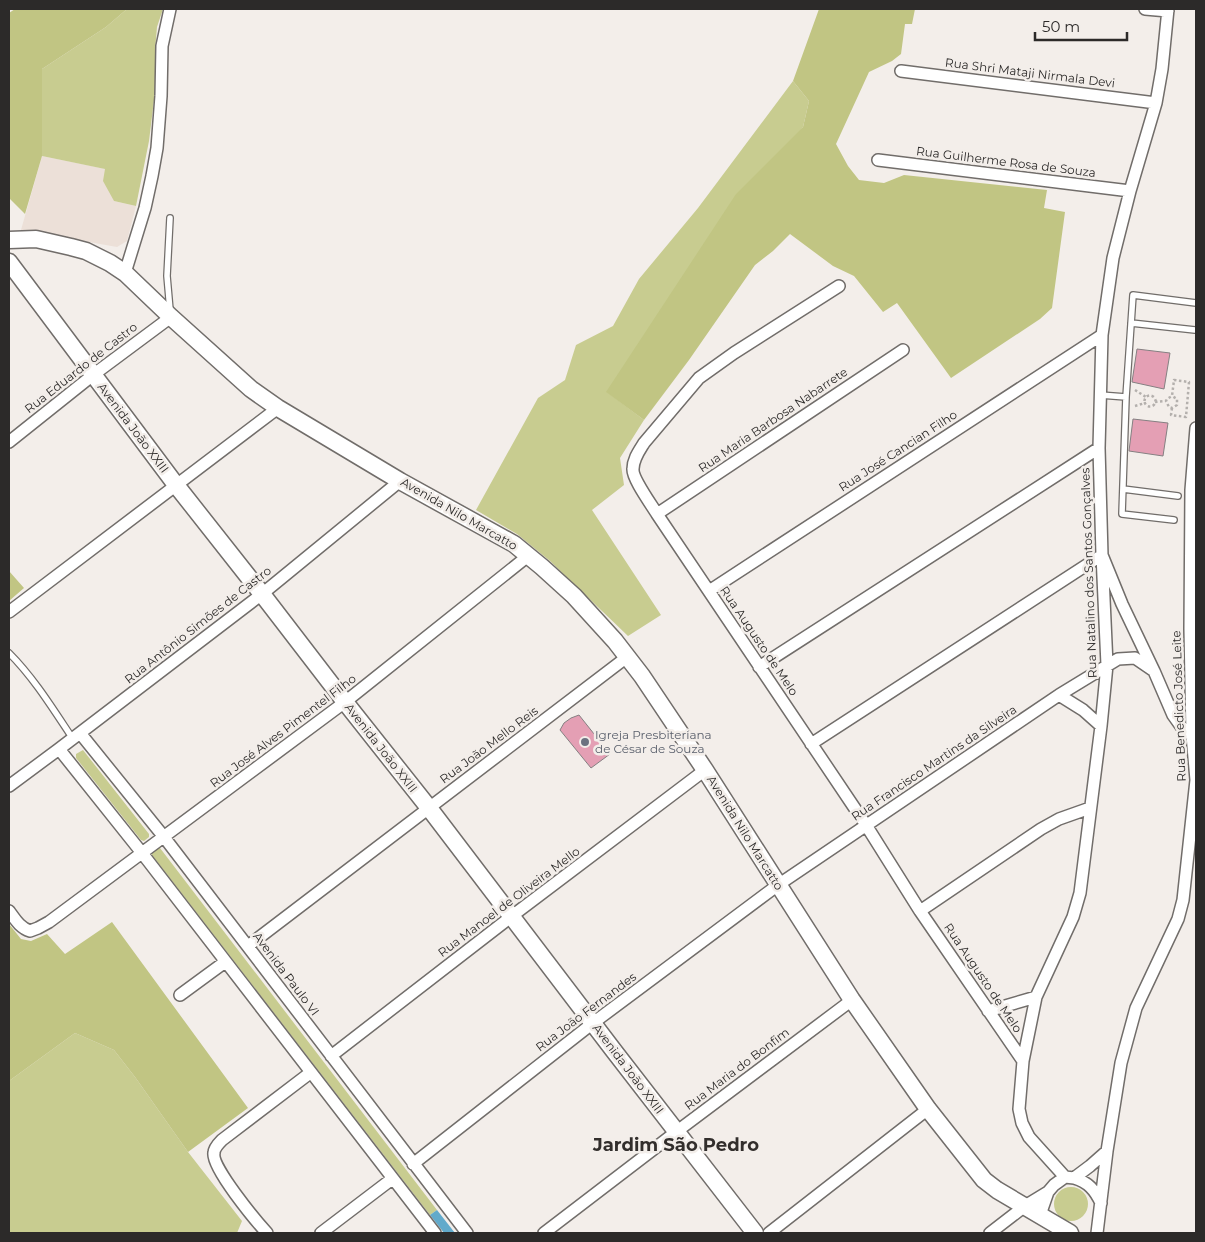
<svg xmlns="http://www.w3.org/2000/svg" width="1205" height="1242" font-family="Montserrat,sans-serif">
<style>
.built{fill:#ece0d8}
.green{fill:#c8cc90}
.forest{fill:#c1c583}
.water{fill:#62aacb}
.building{fill:#e49fb4;stroke:#858082}
.lines{fill:none;stroke-linecap:round;stroke-linejoin:round}
.lane-casing{stroke:#716d6a;stroke-width:8}
.street-casing{stroke:#716d6a;stroke-width:14}
.secondary-casing{stroke:#716d6a;stroke-width:19}
.path{stroke:#b4b0ad;stroke-width:2.5;stroke-dasharray:2.5 2.5;stroke-linecap:butt}
.lane{stroke:#fff;stroke-width:5.5}
.street{stroke:#fff;stroke-width:11}
.secondary{stroke:#fff;stroke-width:16}
.worship-dot{fill:#6b7280;stroke:#f3eeea;stroke-width:2}
.labels{text-anchor:middle;stroke-width:5;stroke-linejoin:round;paint-order:stroke}
.street-label{font-size:12px;fill:#2c2a29;stroke:#f3eeea}
.worship-label{font-size:12px;fill:#5b616d;stroke:#f3eeea;text-anchor:start}
.district-label{font-size:18px;font-weight:bold;fill:#322e2c;stroke:#f3eeea}
</style>
<rect width="100%" height="100%" fill="#f3eeea"/>
<path class="built" d="M42 156 106 169 114 201 136 206 127 241 117 247 21 230Z"/>
<path class="green" d="M127 9H163L157 27 155 51V92L149 141 136 206 114 201 103 181 105 169 42 156V69L106 27Z
M793 81 809 101 803 127 607 392 644 420 620 458 624 485 592 510 661 615 628 636 550 561 517 534 476 510 538 398 565 380 576 345 613 326 639 279 698 208Z
M83 750 149 834V837L144 841 141 840 76 758V754Z
M157 847 160 848 437 1210 430 1215 152 855V852Z
M75 1033 114 1050 135 1077 188 1152 242 1221 237 1233H9V1081Z
M1054 1204a17 17 0 1 1 34 0a17 17 0 1 1-34 0Z"/>
<path class="forest" d="M15 9H127L106 27 42 69V156L25 214 9 198V13Z
M819 9H915L912 24H905L901 54 892 61 869 72 836 144 848 166 859 180 884 183 904 175 1047 190 1044 208 1065 212 1052 308 1040 319 951 378 897 303 883 312 854 276 833 266 790 234 773 251 755 265 689 360 644 420 606 392 736 194 803 127 809 101 793 81Z
M9 571 24 588 9 601Z
M112 922 248 1108 188 1152 135 1077 114 1050 75 1033 9 1081V924L21 939 31 941 47 934 65 954Z"/>
<path class="water" d="M437 1210 455 1233H444L430 1215Z"/>
<path class="building" d="M1137 349 1170 353 1164 389 1132 382Z
M1133 419 1168 423 1163 456 1129 451Z
M579 715 610 754 591 768 560 730 564 723 571 718Z"/>
<g class="lines">
<defs>
<path id="lane" d="M170 218 167 276 170 310
M1131 323 1195 330
M1100 395 1126 397 1133 295 1196 303
M1126 397 1122 514 1174 520
M1123 489 1178 496
M9 653C34 678 53 709 73 739"/>
<path id="street" d="M1145 9 1168 11
M901 71 1156 103
M878 160 1130 191
M125 273 145 208 152 176 157 148 161 96 162 46 170 9
M839 286 734 353 699 378 644 443C639 451 633 459 633 469 632 478 651 504 657 514L866 825 920 911 1023 1061
M9 442 93 375 171 317
M657 514 903 350
M709 591 1102 335
M9 612 278 408
M759 667 1099 448
M1059 695 1083 710 1101 726
M80 733 164 837 467 1233
M811 744 1102 555 1122 604 1154 671 1173 715 1183 729 1187 733 1196 736
M59 749 142 853 435 1233
M9 786 59 749 262 594 400 481
M9 911C15 919 20 928 30 931L38 928 49 922 345 702 528 556
M920 911 1041 829 1059 819 1090 808
M248 946 627 657
M180 995 225 962
M988 1011 1036 997
M331 1056 512 916 705 770
M413 1164 593 1023 778 885 1059 695 1118 659 1135 658 1154 671
M1065 1177 1029 1137 1022 1123 1019 1109 1023 1061 1036 997 1073 917 1080 893 1101 726 1107 665 1102 555 1099 448 1102 335 1113 258 1130 191 1156 103 1162 69 1168 9
M1074 1178C1088 1182 1095 1190 1101 1203
M1040 1215 1048 1192 1054 1185 1065 1177 1074 1178 1090 1166 1107 1151
M267 1233C256 1221 211 1167 214 1153 214 1148 219 1143 222 1140L310 1073
M321 1233 392 1179
M544 1233 676 1132 852 1000
M769 1233 928 1109
M990 1233 1025 1206 1048 1192
M1097 1233 1107 1151 1121 1063 1136 1008 1178 919 1183 900 1196 780 1192 735 1190 629 1191 490 1196 428"/>
<path id="secondary" d="M9 240 36 239 71 247 86 251 110 263 125 273 171 317 251 389 278 408 400 481 514 544 542 567 574 596 615 641 642 676 705 770 852 1000 928 1109 984 1180 997 1190 1070 1233
M9 262 176 485 262 594 345 702 429 808 614 1051 755 1233"/>
</defs>
<use href="#lane" class="lane-casing"/>
<use href="#street" class="street-casing"/>
<use href="#secondary" class="secondary-casing"/>
<path class="path" d="M1135 390 1146 397
M1144.5 401a5.5 5.5 0 1 1 11 0a5.5 5.5 0 1 1-11 0Z
M1155 402 1166 401
M1135 406 1145 403
M1172 408 1171 415 1186 417 1189 382 1174 380 1172 396 1167 399 1166 401 1169 407 1172 408 1177 405V399L1172 396"/>
<use href="#lane" class="lane"/>
<use href="#street" class="street"/>
<use href="#secondary" class="secondary"/>
</g>
<circle class="worship-dot" cx="585" cy="742" r="5"/>
<g class="labels">
<g class="street-label">
<text transform="translate(1030 73) rotate(7)" y="4">Rua Shri Mataji Nirmala Devi</text>
<text transform="translate(1006 162) rotate(7)" y="4">Rua Guilherme Rosa de Souza</text>
<text transform="translate(81 368) rotate(-38)" y="4">Rua Eduardo de Castro</text>
<text transform="translate(773 420) rotate(-34)" y="4">Rua Maria Barbosa Nabarrete</text>
<text transform="translate(133 428) rotate(53)" y="4">Avenida João XXIII</text>
<text transform="translate(898 451) rotate(-33)" y="4">Rua José Cancian Filho</text>
<text transform="translate(459 514) rotate(30)" y="4">Avenida Nilo Marcatto</text>
<text transform="translate(1089 573) rotate(-92)" y="4">Rua Natalino dos Santos Gonçalves</text>
<text transform="translate(198 625) rotate(-38)" y="4">Rua Antônio Simões de Castro</text>
<text transform="translate(759 641) rotate(56)" y="4">Rua Augusto de Melo</text>
<text transform="translate(1179 706) rotate(-92)" y="4">Rua Benedicto José Leite</text>
<text transform="translate(283 731) rotate(-37)" y="4">Rua José Alves Pimentel Filho</text>
<text transform="translate(489 745) rotate(-37)" y="4">Rua João Mello Reis</text>
<text transform="translate(381 748) rotate(52)" y="4">Avenida João XXIII</text>
<text transform="translate(934 763) rotate(-34)" y="4">Rua Francisco Martins da Silveira</text>
<text transform="translate(745 833) rotate(58)" y="4">Avenida Nilo Marcatto</text>
<text transform="translate(509 902) rotate(-37)" y="4">Rua Manoel de Oliveira Mello</text>
<text transform="translate(286 974) rotate(53)" y="4">Avenida Paulo VI</text>
<text transform="translate(983 978) rotate(56)" y="4">Rua Augusto de Melo</text>
<text transform="translate(586 1012) rotate(-37)" y="4">Rua João Fernandes</text>
<text transform="translate(628 1069) rotate(53)" y="4">Avenida João XXIII</text>
<text transform="translate(737 1069) rotate(-37)" y="4">Rua Maria do Bonfim</text>
</g>
<g class="worship-label">
<text x="595" y="739">Igreja Presbiteriana<tspan x="595" dy="14">de César de Souza</tspan></text>
</g>
<g class="district-label">
<text x="676" y="1151">Jardim São Pedro</text>
</g>
</g>
<rect width="1205" height="1242" fill="none" stroke="#2c2a29" stroke-width="20"/>
<path d="M1035 32v8h92v-8" fill="none" stroke="#2c2a29" stroke-width="2.5"/>
<text x="1042" y="32" font-size="15" fill="#2c2a29" stroke="#f3eeea" stroke-width="4" paint-order="stroke">50 m</text>
</svg>
